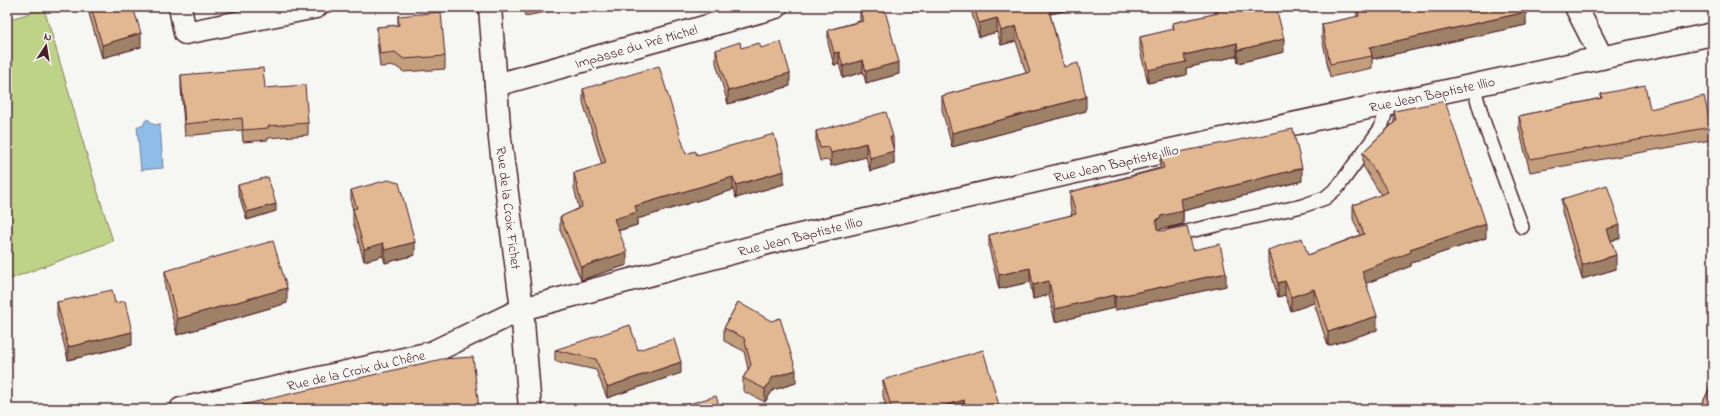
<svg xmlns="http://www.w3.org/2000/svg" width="1720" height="416" font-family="'Indie Flower',sans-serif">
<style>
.green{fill:#bed388;stroke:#84795a}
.water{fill:#8dbde8;stroke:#727e9c}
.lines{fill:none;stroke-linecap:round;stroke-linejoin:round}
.service-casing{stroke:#4a1f2b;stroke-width:16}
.minor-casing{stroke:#4a1f2b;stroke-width:25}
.tertiary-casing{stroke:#4a1f2b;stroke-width:25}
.service{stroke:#f6f6f2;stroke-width:13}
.minor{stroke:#f6f6f2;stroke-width:22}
.tertiary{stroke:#f6f6f2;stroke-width:22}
.wall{fill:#c29e7d;stroke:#4a1f2b}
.shaded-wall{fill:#9e8166;stroke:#4a1f2b}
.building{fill:#e1b891;stroke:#4a1f2b}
.labels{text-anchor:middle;stroke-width:4;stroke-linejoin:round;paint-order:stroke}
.street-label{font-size:14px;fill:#4a1f2b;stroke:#f6f6f2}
</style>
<rect width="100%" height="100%" fill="#f6f6f2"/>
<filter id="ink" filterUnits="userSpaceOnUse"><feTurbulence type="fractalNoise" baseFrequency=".025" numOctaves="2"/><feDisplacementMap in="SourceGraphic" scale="8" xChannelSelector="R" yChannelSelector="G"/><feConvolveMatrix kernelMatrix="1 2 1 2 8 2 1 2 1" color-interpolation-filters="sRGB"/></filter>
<g filter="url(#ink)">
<path class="green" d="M44 9C68 86 88 164 113 241L7 280V20Z"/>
<path class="water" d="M148 119 154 125 160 124 163 168 141 170 137 126H143L145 121Z"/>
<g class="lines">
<defs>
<path id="service" d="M1473 85 1484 123 1522 227
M1172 235 1302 206 1325 198 1338 187 1381 128 1388 104"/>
<path id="minor" d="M180 7 185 33 316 7
M1576 7 1602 58
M496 85 776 7
M181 409 431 353 522 309 783 239 1171 150 1713 34"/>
<path id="tertiary" d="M490 7 500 139 522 309 530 409"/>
</defs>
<use href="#service" class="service-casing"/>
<use href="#minor" class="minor-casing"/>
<use href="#tertiary" class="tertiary-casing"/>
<use href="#service" class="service"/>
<use href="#minor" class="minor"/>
<use href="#tertiary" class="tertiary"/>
</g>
<path class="wall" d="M88 7H133L141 47 102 58 88 10Z
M524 7H573L525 16Z
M970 7H1083L1050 14 1064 67 1086 111 952 147 942 110V96L1026 73 1016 41 1001 45 997 32 979 37Z
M1214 7H1252L1253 9 1284 52 1238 63 1237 56 1186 68V75L1148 83 1140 50V37L1173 30V23L1215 14Z
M1356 7H1525L1526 25 1372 59V68L1330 77 1322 37V24L1357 17Z
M860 11 899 74 866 83 863 72 843 78 839 64 834 65 828 43V30L860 21Z
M398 16 445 56V69L404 72 395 66 380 67 377 40V27L398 25Z
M741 48 790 86 728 104 716 63V50Z
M181 75 265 88 308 123V135L268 138V140L243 142 242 130 185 136 181 88Z
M583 89 686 154 697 155 784 184 736 198 733 190 637 219V225L618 231 627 265 581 280 560 230V217L579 209 574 187V173L602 165 583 102Z
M1601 94 1650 109 1711 127V140L1530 172 1519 129V116L1601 98Z
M1394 111 1486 238 1411 263V266L1366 283 1377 330 1328 346 1314 303 1291 311 1285 295 1278 297 1268 263V250L1308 255 1360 235 1353 219V205L1381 195 1363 166V152L1394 122Z
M816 131 893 137 894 164 870 171 866 157 831 166 829 160 820 161 816 145Z
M1160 156 1302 181 1183 211V224L1161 229 1160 231 1193 250 1226 286 1115 310 1114 308 1055 322 1049 295 1033 299 1030 282 999 289 989 248V235L1072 215 1070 205V192L1160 168Z
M238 185 276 211 247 220 238 192Z
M351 190 415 255 385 263 383 256 364 261 353 222V210L351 203Z
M1562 199 1620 238 1611 241 1616 269 1582 279 1562 212Z
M165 271 287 303 177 335 165 287Z
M57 302 115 303 132 345 68 360 57 316Z
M738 302 796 383 773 390 765 402 743 391V378L748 369 744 351 724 341V328Z
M555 350H638L681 373 607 398 596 370 555 361Z
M1713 375V409H1701V406L1711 385V378Z
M883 380 1000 409H887L883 396Z"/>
<path class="shaded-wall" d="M1046 7H1083L1046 15Z
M1526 12V25L1372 59V56L1370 47Z
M997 18V32L979 37V23Z
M1016 26V41L1001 45V31Z
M141 33V47L102 58V45Z
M1284 39V52L1238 63V50Z
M1237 43V56L1186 68V75L1148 83V70L1184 55Z
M839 52V64L834 65V53Z
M863 60V72L843 78V66Z
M899 62V74L866 83V71Z
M790 73V86L728 104V91Z
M1086 97V111L952 147V133Z
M866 143V157L831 166V153Z
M894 151V164L870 171V158Z
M1302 168V181L1183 211V224L1161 229 1156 234V221L1181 199Z
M784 171V184L736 198V185Z
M733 177V190L637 219V225L614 232V219L635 206Z
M276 204V211L247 220V212Z
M1486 224V238L1411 263V266L1362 285V271L1410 249Z
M1620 225V238L1607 242V229Z
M415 242V255L385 263V250Z
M383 243V256L364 261V249Z
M627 252V265L581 280V267Z
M1616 255V269L1582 279V265Z
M1030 268V282L999 289V275Z
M1226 273V286L1115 310V297Z
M1049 281V295L1033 299V285Z
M1285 281V295L1278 297V283Z
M287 288V303L177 335V319Z
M1314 289V303L1291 311V297Z
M1114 295V308L1055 322V309Z
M1377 316V330L1328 346V332Z
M132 332V345L68 360V347Z
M681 362V373L607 398V387Z
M796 370V383L773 390 765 402V389L773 377Z
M964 400V409H933Z
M379 405V409H363Z"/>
<path class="building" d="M91 7H133L141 33 102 45Z
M874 7H884L899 62 866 71 863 60 843 66 839 52 834 53 828 30 863 21 860 11Z
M974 7H1048L1064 67 1078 63 1086 97 952 133 942 96 1030 72 1016 26 1001 31 997 18 979 23Z
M1217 7H1252L1253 9 1260 7H1276L1284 39 1238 50 1237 43 1184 55 1186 62 1148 70 1140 37 1174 29 1173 23 1218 13Z
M1358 7H1525L1526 12 1370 47 1372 56 1330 64 1322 24 1359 16Z
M441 12 445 56 404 59 395 52 380 54 377 27 399 25 398 16Z
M740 42 741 48 759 43 761 48 781 42 790 73 728 91 716 50Z
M659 66 686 154 695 151 697 155 774 134 784 171 736 185 733 177 635 206 637 212 614 219 627 252 581 267 560 217 582 207 574 173 606 163 583 89Z
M263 68 265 88 305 85 308 123 268 126V128L243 130 242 118 185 124 181 75Z
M1645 85 1650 109 1704 96 1711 127 1530 159 1519 116 1602 98 1601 94Z
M1445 101 1486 224 1410 249 1411 252 1362 271 1377 316 1328 332 1314 289 1291 297 1285 281 1278 283 1268 250 1302 238 1308 255 1364 234 1353 205 1388 192 1363 152 1396 121 1394 111Z
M886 112 893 137H890L894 151 870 158 866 143 831 153 829 147 820 148 816 131Z
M1293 129 1302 168 1181 199 1183 211 1161 216 1156 221 1157 229 1161 231 1187 226 1193 250 1220 244 1226 273 1115 297 1114 295 1055 309 1049 281 1033 285 1030 268 999 275 989 235 1076 214 1070 192 1164 168 1160 156Z
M268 177 276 204 247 212 238 185Z
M388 180 399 183 415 242 385 250 383 243 364 249 353 209 357 208 351 190Z
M1607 185 1620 225 1607 229 1616 255 1582 265 1562 199Z
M273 241 287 288 177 319 165 271Z
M112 290 115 303 125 301 132 332 68 347 57 302Z
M738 302 771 321 780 318 796 370 773 377 765 389 743 378 751 365 744 338 724 328Z
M630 325 638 350 674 339 681 362 607 387 596 359 555 350Z
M983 350 1000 409H966L964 400 933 409H892L883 380Z
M473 357 479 409H380L379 405 363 409H225L442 359Z
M1713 382V409H1707L1701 406Z
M716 396 720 409H680L682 406Z
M1540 407 1583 409H1540Z"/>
</g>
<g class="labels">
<g class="street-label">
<text transform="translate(636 46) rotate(-16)" y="5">Impasse du Pré Michel</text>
<text transform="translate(1432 94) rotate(-12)" y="5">Rue Jean Baptiste Illio</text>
<text transform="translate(1116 163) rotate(-13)" y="5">Rue Jean Baptiste Illio</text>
<text transform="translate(509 208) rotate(83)" y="5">Rue de la Croix Fichet</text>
<text transform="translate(800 236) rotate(-14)" y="5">Rue Jean Baptiste Illio</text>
<text transform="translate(356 370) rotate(-13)" y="5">Rue de la Croix du Chêne</text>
</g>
</g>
<rect width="1720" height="416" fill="none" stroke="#f6f6f2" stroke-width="24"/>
<rect x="12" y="12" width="1696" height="392" fill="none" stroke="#4a1f2b" stroke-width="1.5" filter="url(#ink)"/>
<g transform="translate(46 46) rotate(12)" stroke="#f6f6f2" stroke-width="3" paint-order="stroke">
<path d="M0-3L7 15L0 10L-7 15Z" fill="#4a1f2b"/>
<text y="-6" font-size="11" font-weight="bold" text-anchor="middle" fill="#4a1f2b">N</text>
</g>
</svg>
